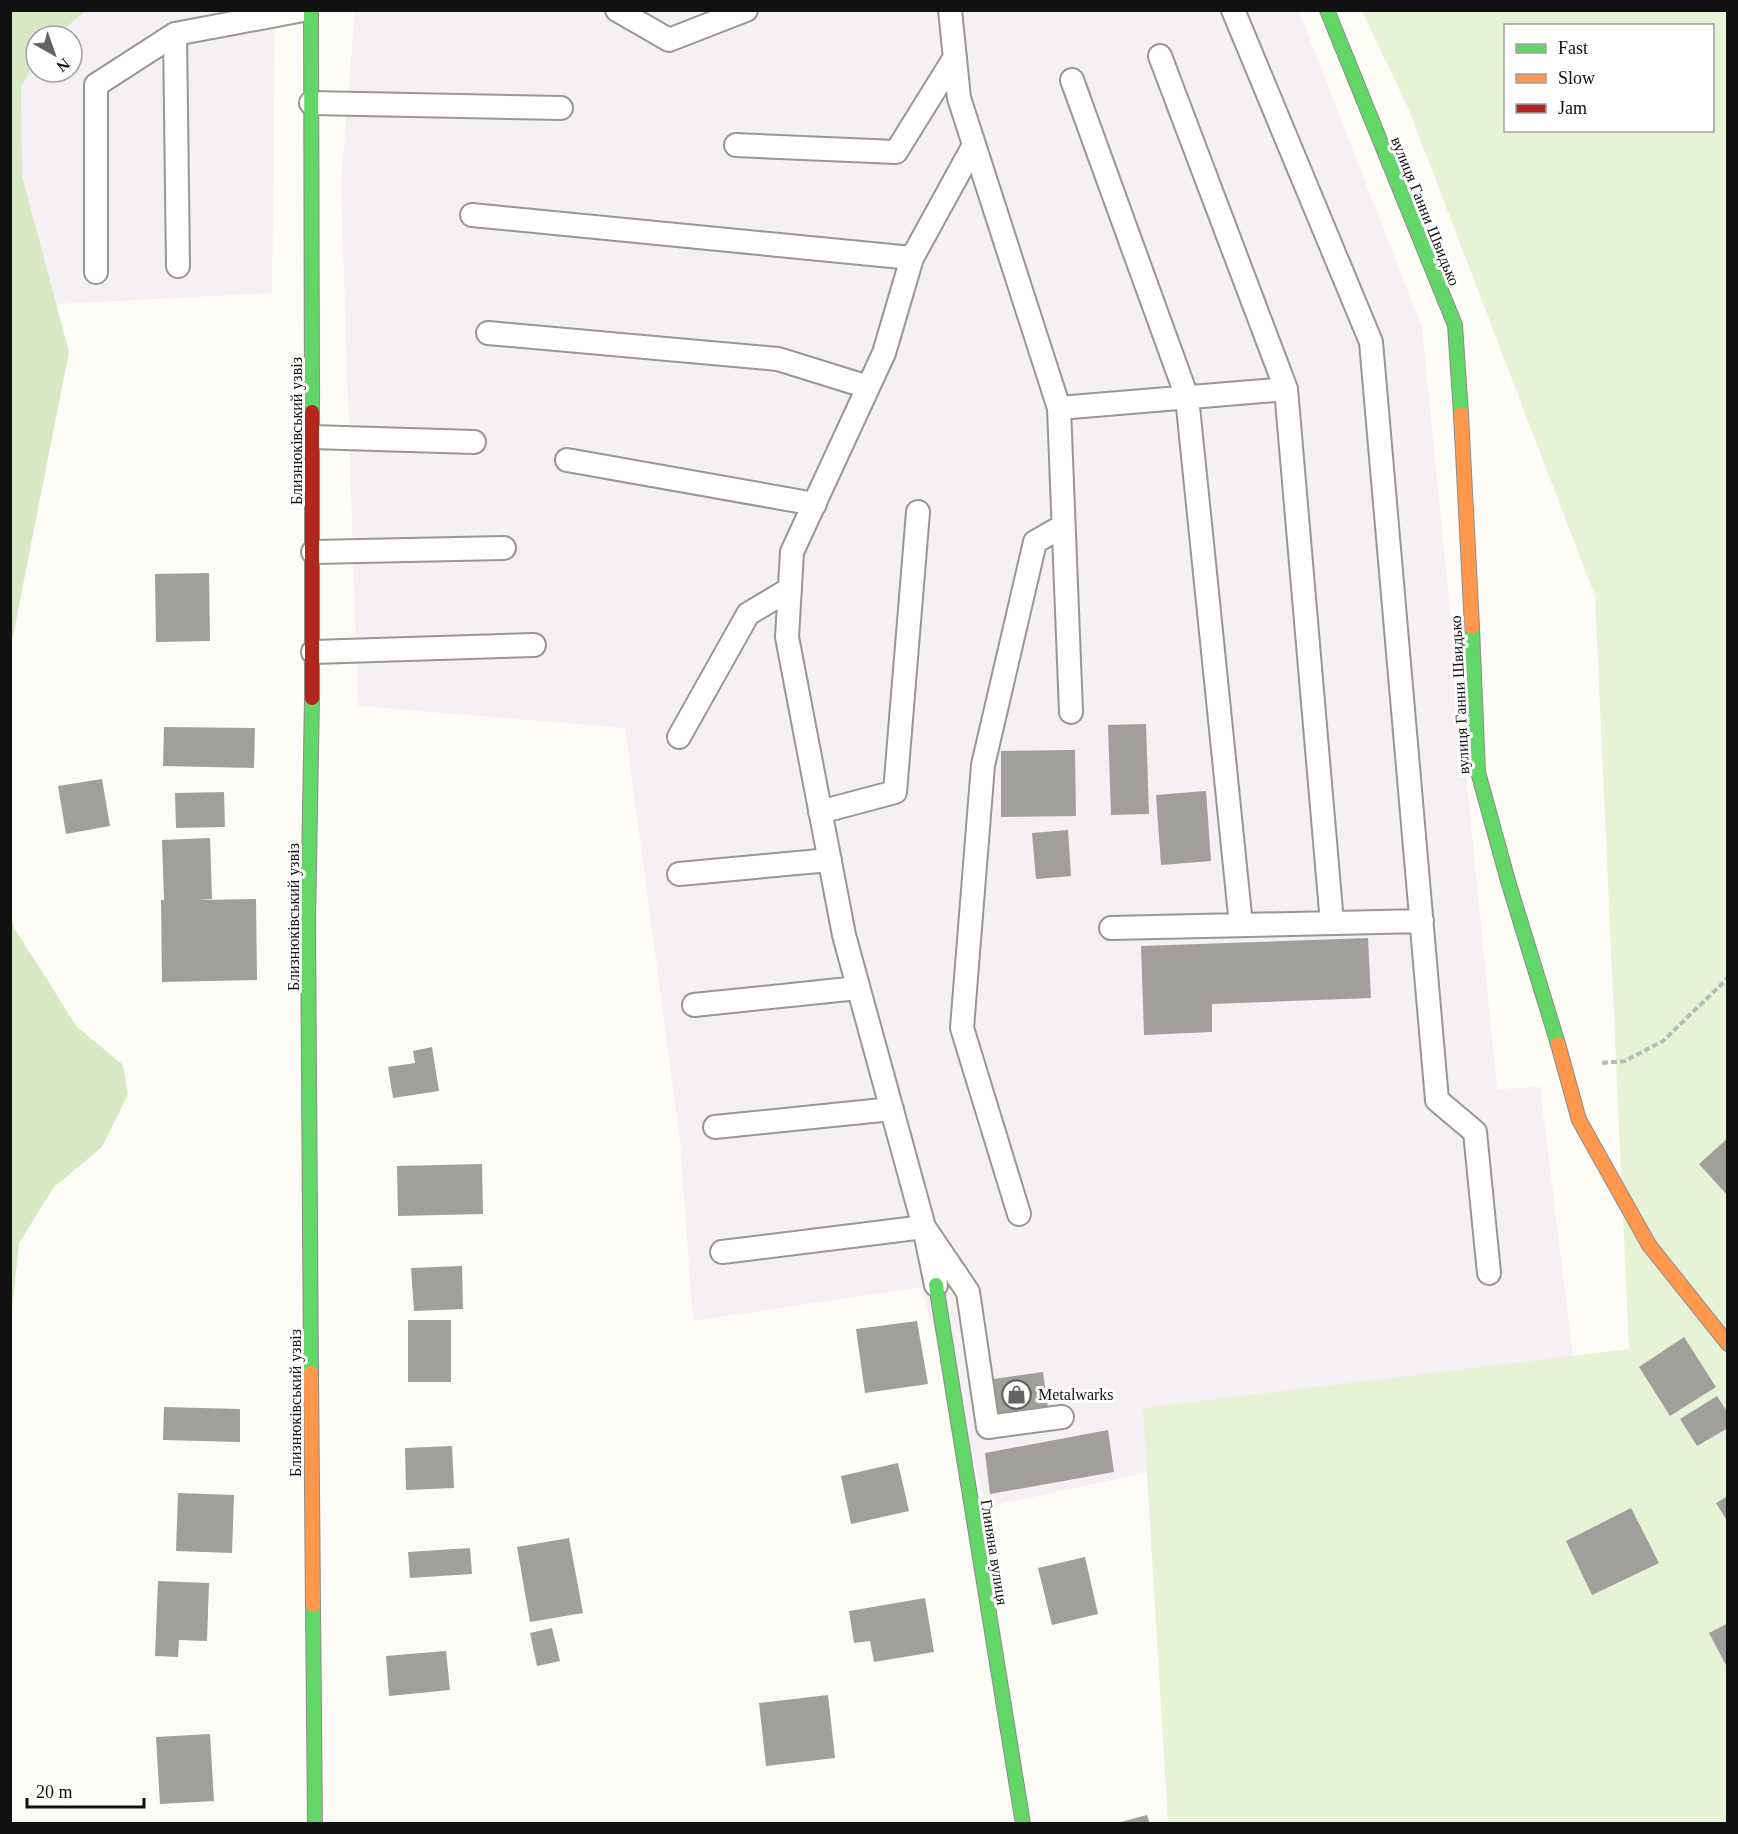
<svg xmlns="http://www.w3.org/2000/svg" width="1738" height="1834" font-family="Georgia,serif">
<style>
.industrial{fill:#f5f0f3;fill-rule:evenodd}
.green{fill:#e7f3d7;fill-rule:evenodd}
.forest{fill:#d8eac5}
.building{fill:#a19f9c}
.lines{fill:none;stroke-linecap:round;stroke-linejoin:round}
.lane-casing{stroke:#979795;stroke-width:26}
.fast-casing{stroke:#8e8d8b;stroke-width:16}
.slow-casing{stroke:#8e8d8b;stroke-width:16}
.jam-casing{stroke:#8e8d8b;stroke-width:16}
.path{stroke:#b9b9b8;stroke-width:4;stroke-dasharray:6 3;stroke-linecap:butt}
.lane{stroke:#fffffe;stroke-width:22}
.fast{stroke:#63d668;stroke-width:14}
.slow{stroke:#ff974d;stroke-width:14}
.jam{stroke:#b3261e;stroke-width:14}
.labels{text-anchor:middle;stroke-width:6;stroke-linejoin:round;paint-order:stroke}
.street-label{font-size:16px;fill:#111;stroke:#fff}
.poi-label{font-size:16px;fill:#111;stroke:#fff;text-anchor:start}
</style>
<rect width="100%" height="100%" fill="#fdfcf7"/>
<path class="industrial" d="M41 11H275L272 293 20 306 10 59ZM36 36H72V72H36Z
M355 11H1299L1422 328 1497 1089 1540 1087 1576 1380 987 1507 921 1287 693 1321 680 1141 625 728 358 706 341 184Z"/>
<path class="green" d="M1362 11H1727V1823H1168L1143 1408 1629 1349 1595 596 1409 110ZM1506 26H1712V130H1506Z"/>
<path class="forest" d="M11 10 86 11 55 36H36V63L21 86 22 176 69 352 11 646Z
M11 908 13 926 77 1027 123 1065 128 1094 102 1147 54 1187 19 1243 11 1319Z"/>
<path class="building" d="M209 573 210 641 156 642 155 574Z
M1146 724 1149 814 1111 815 1108 725Z
M164 727 255 728 254 768 163 766Z
M1075 750 1076 816 1001 817V751Z
M102 779 110 826 66 834 58 786Z
M1206 791 1211 861 1161 865 1156 795Z
M224 792 225 827 176 828 175 793Z
M1068 830 1071 876 1036 879 1032 833Z
M210 838 212 899 198 900 256 899 257 980 162 982 161 900H164L162 840Z
M1368 938 1371 998 1212 1004V1032L1144 1035 1141 946Z
M432 1047 439 1091 393 1098 388 1067 415 1063 413 1051Z
M1728 1138V1196L1699 1164Z
M482 1164 483 1214 398 1216 397 1166Z
M462 1266 463 1309 414 1311 411 1268Z
M408 1320H451V1382H408Z
M917 1321 928 1384 865 1393 856 1329Z
M1684 1337 1716 1387 1670 1416 1639 1367Z
M1043 1372 1048 1408 992 1416 987 1380Z
M1717 1396 1728 1413V1428L1697 1446 1680 1419Z
M164 1407 240 1409V1442L163 1440Z
M1108 1430 1114 1472 990 1494 985 1453Z
M452 1446 454 1488 406 1490 405 1448Z
M898 1463 909 1511 851 1524 841 1476Z
M178 1493 234 1495 232 1553 176 1551Z
M1728 1496V1522L1716 1503Z
M1631 1508 1659 1563 1592 1595 1566 1541Z
M569 1538 583 1613 530 1622 517 1547Z
M470 1548 472 1574 410 1578 408 1552Z
M1085 1557 1098 1614 1052 1625 1038 1568Z
M158 1581 209 1583 207 1641 179 1640 178 1657 155 1656Z
M925 1598 934 1652 874 1662 870 1641 854 1643 849 1611Z
M1728 1623V1669L1709 1633Z
M552 1628 560 1661 537 1666 530 1633Z
M446 1651 450 1690 389 1696 386 1656Z
M828 1695 835 1758 766 1766 759 1703Z
M210 1734 214 1801 160 1804 156 1737Z
M1147 1815 1150 1824H1117V1823Z"/>
<g class="lines">
<defs>
<path id="lane" d="M617 10 669 40 746 10
M950 10 959 98 1059 408 1071 712
M1233 10 1371 342 1437 1100 1475 1132 1489 1273
M175 34 178 266
M1160 56 1286 389 1332 923
M1072 80 1187 397 1241 925
M311 103 561 108
M736 145 896 152 955 57
M974 145 912 258 884 353 792 552 787 637 844 935 924 1227 968 1292 988 1427 1062 1417
M472 215 912 258
M96 272V85L175 34 303 10
M488 333 778 359 868 387
M1059 408 1286 389
M312 437 474 442
M567 460 815 504
M313 552 504 548
M313 652 534 645
M679 737 748 614 790 589
M820 812 895 792 918 512
M679 874 830 860
M1111 928 1422 921
M694 1005 858 988
M715 1127 892 1109
M1019 1214 962 1028 983 765 1035 542 1063 526
M722 1252 924 1227 936 1285"/>
<path id="fast" d="M311 10 312 412
M1327 10 1455 325 1461 414
M1472 627 1478 772 1508 881 1558 1044
M936 1285 1023 1824
M311 1373 308 922 312 698
M313 1605 315 1824"/>
<path id="slow" d="M1461 414 1472 627
M1558 1044 1579 1120 1649 1245 1728 1344
M311 1373 313 1605"/>
<path id="jam" d="M312 698V412"/>
</defs>
<use href="#lane" class="lane-casing"/>
<use href="#fast" class="fast-casing"/>
<use href="#slow" class="slow-casing"/>
<use href="#jam" class="jam-casing"/>
<path class="path" d="M1602 1063 1625 1061 1663 1041 1728 978"/>
<use href="#lane" class="lane"/>
<use href="#fast" class="fast"/>
<use href="#slow" class="slow"/>
<use href="#jam" class="jam"/>
</g>
<defs>
<symbol id="shop-ring" viewBox="-11 -11 22 22"><circle r="9.5" fill="#fff" stroke="#646362" stroke-width="1.5"/><path d="M-5-2.5h2.3a2.7 3.5 0 0 1 5.4 0H5L5.5 6h-11ZM-1.5-2.5h3a1.5 2.3 0 0 0-3 0Z" fill="#646362"/></symbol>
</defs>
<g fill-rule="evenodd">
<use href="#shop-ring" x="1000" y="1378" width="33" height="33"/>
</g>
<g class="labels">
<g class="street-label">
<text transform="translate(1426 211) rotate(68)" y="6">вулиця Ганни Швидько</text>
<text transform="translate(296 431) rotate(-90)" y="6">Близнюківський узвіз</text>
<text transform="translate(1459 695) rotate(-93)" y="6">вулиця Ганни Швидько</text>
<text transform="translate(293 917) rotate(-90)" y="6">Близнюківський узвіз</text>
<text transform="translate(295 1403) rotate(-90)" y="6">Близнюківський узвіз</text>
<text transform="translate(995 1552) rotate(81)" y="6">Глиняна вулиця</text>
</g>
<g class="poi-label">
<text x="1038" y="1400">Metalwarks</text>
</g>
</g>
<rect width="1738" height="1834" fill="none" stroke="#111111" stroke-width="24"/>
<rect x="1504" y="24" width="210" height="108" fill="#ffffff" stroke="#a0a0a0" stroke-width="1.5"/>
<rect x="1516" y="44" width="30" height="9" fill="#63d668" stroke="#a0a0a0" stroke-width="1.5"/>
<text x="1558" y="54" font-size="18" fill="#111111">Fast</text>
<rect x="1516" y="74" width="30" height="9" fill="#ff974d" stroke="#a0a0a0" stroke-width="1.5"/>
<text x="1558" y="84" font-size="18" fill="#111111">Slow</text>
<rect x="1516" y="104" width="30" height="9" fill="#b3261e" stroke="#a0a0a0" stroke-width="1.5"/>
<text x="1558" y="114" font-size="18" fill="#111111">Jam</text>
<g transform="translate(54 54) rotate(140)"><circle r="28" fill="#ffffff" stroke="#a0a0a0" stroke-width="1.5"/>
<path d="M0-4.5L10 22L0 15L-10 22Z" fill="#646362"/>
<text y="-9" font-size="16" font-weight="bold" text-anchor="middle" fill="#111111">N</text>
</g>
<path d="M27 1798v9h117v-9" fill="none" stroke="#111111" stroke-width="3"/>
<text x="36" y="1798" font-size="18" fill="#111111" stroke="#ffffff" stroke-width="4.5" paint-order="stroke">20 m</text>
</svg>
